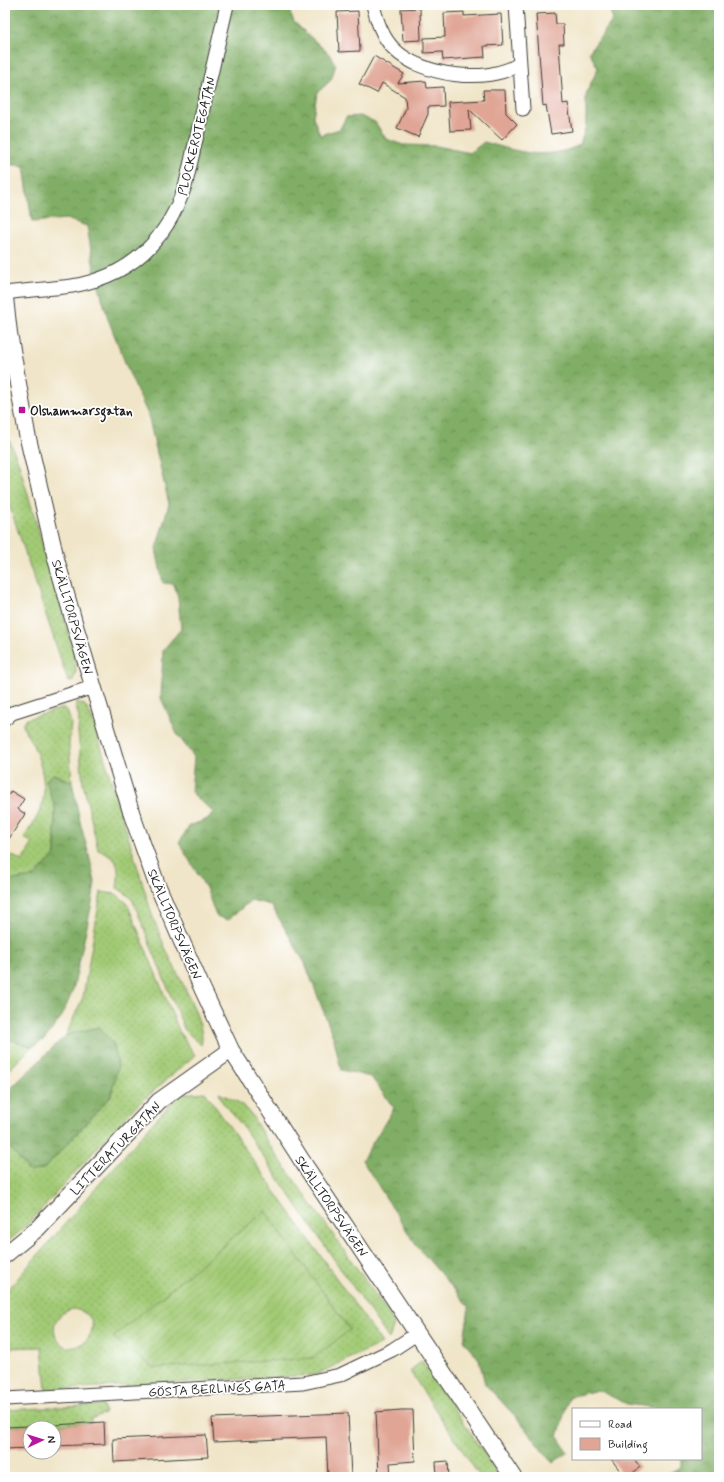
<svg xmlns="http://www.w3.org/2000/svg" width="724" height="1482" font-family="Mynerve,sans-serif">
<style>
.grass{fill:url(#grass-dots);stroke:#5f7348;fill-rule:evenodd}
.forest{fill:url(#forest-crowns);stroke:#4e6541}
.garden{fill:url(#garden-furrows);stroke:#5f7348}
.building{fill:#e0a595}
.lines{fill:none;stroke-linecap:round;stroke-linejoin:round}
.minor-casing{stroke:#3c3a36;stroke-width:15}
.tertiary-casing{stroke:#3c3a36;stroke-width:18}
.minor{stroke:#fff;stroke-width:13}
.tertiary{stroke:#fff;stroke-width:16}
.poi-dot{fill:#b5179e;stroke:#fff;stroke-width:1.5}
.labels{text-anchor:middle;stroke-width:3.5;stroke-linejoin:round;paint-order:stroke}
.street-label{font-size:13px;fill:#1c1c1c;stroke:#fff}
.poi-label{font-size:13px;font-weight:bold;fill:#1c1c1c;stroke:#fff;text-anchor:start}
</style>
<defs>
<pattern id="grass-dots" width="8" height="8" patternUnits="userSpaceOnUse"><rect width="8" height="8" fill="#a2ca75"/><path d="M2 2h.1M6 6h.1" fill="none" stroke="#8bad65" stroke-width="1.8" stroke-linecap="round"/></pattern>
<pattern id="forest-crowns" width="20" height="18" patternUnits="userSpaceOnUse"><rect width="20" height="18" fill="#81ae66"/><path d="M2 6a3 3 0 1 1 6 0M12 15a3 3 0 1 1 6 0" fill="none" stroke="#698d53"/></pattern>
<pattern id="garden-furrows" width="10" height="10" patternUnits="userSpaceOnUse"><rect width="10" height="10" fill="#a2ca75"/><path d="M-1 1l2-2M0 10L10 0M9 11l2-2" fill="none" stroke="#8bad65"/></pattern>
</defs>
<rect width="100%" height="100%" fill="#fff"/>
<filter id="ink" filterUnits="userSpaceOnUse"><feTurbulence type="fractalNoise" baseFrequency=".025" numOctaves="2"/><feDisplacementMap in="SourceGraphic" scale="8" xChannelSelector="R" yChannelSelector="G"/><feConvolveMatrix kernelMatrix="1 2 1 2 8 2 1 2 1" color-interpolation-filters="sRGB"/></filter>
<filter id="wash" filterUnits="userSpaceOnUse"><feTurbulence type="fractalNoise" baseFrequency=".012" numOctaves="4" result="noise"/><feDisplacementMap in="SourceGraphic" scale="16" xChannelSelector="R" yChannelSelector="G"/><feGaussianBlur stdDeviation="0.9" result="paint"/><feColorMatrix in="noise" values="0 0 0 0 0 0 0 0 0 0 0 0 0 0 0 0 0 1.4 0 .05"/><feComposite in="paint" operator="in"/></filter>
<g filter="url(#wash)">
<rect width="100%" height="100%" fill="#f0e5c8"/>
<path class="grass" d="M5 430 19 464 75 655 76 672 72 682 68 681 5 492Z
M78 702 85 705 93 720 152 915C158 930 163 944 170 958 178 976 208 1027 201 1045L184 1029 133 901 128 895 117 888C120 868 119 856 98 850L83 783 78 732 79 717 75 704Z
M63 708 67 710 71 723 69 744 72 782 54 774 46 780 55 808V855L34 877 5 881V864L8 853 22 861 33 843 24 838C29 829 36 820 40 811 48 791 42 764 33 745 30 738 23 731 23 723L27 719Z
M101 892 116 894 127 903 180 1033 195 1055 132 1110 26 1226 5 1244V1190L10 1182 5 1179V1143L99 1027 66 1035 83 997Z
M5 1038 32 1047 5 1074Z
M205 1092 382 1343 315 1375 46 1390 42 1347 5 1348V1293L149 1127 180 1094ZM74 1309C116 1318 75 1368 57 1338 49 1324 60 1311 74 1309Z
M219 1093 238 1102 249 1111 268 1143 390 1315 394 1325 389 1339 241 1124 223 1103Z
M422 1361 500 1477H480L411 1373V1370Z
M103 1405 105 1413 91 1419V1423L5 1427V1410Z"/>
<path class="forest" d="M5 5H287L294 22 329 54 336 65 331 80 317 93 313 117 320 135 340 129 346 117 360 116 375 122 386 139 403 145 437 146 470 153 484 142C520 152 545 161 580 145L586 126V94L598 68 589 52 613 20 608 5H719V1477H665L681 1466V1459H701V1409H665L627 1404 598 1390 569 1397 558 1437 568 1453 553 1462 544 1453 517 1418 485 1384 479 1359 464 1341 469 1307 416 1245 362 1160 394 1108 371 1077 341 1070 334 1039 305 963 271 905 251 900 228 920 216 916 206 888 179 843 189 826 208 819 213 812 191 792 194 757 177 734 161 698 163 650 181 629 178 598 174 584 163 583 156 549 169 504 148 415 130 375 108 319 94 269 87 226 66 219 32 222 24 166 5 164Z
M53 774 72 782 81 826 89 855 95 882 92 903 73 990 62 1016 45 1039 32 1047 5 1038V881L34 877 55 855V808L46 780Z
M99 1027 114 1045 118 1066 111 1096 45 1168 30 1172 5 1143V1094L66 1035Z"/>
<path class="garden" d="M265 1211 350 1330 313 1358 154 1368 113 1337Z"/>
<g id="blocks">
<path class="building" d="M420 8 421 40 403 41 401 9Z
M358 11 360 51 339 52 337 12Z
M464 12V16L501 14 503 45 484 46 485 57 443 60 442 52 424 53V38L445 37 444 13Z
M555 13 556 24H563L564 44H559L563 104 568 103 572 131 551 134 546 105 543 106 536 14Z
M374 56 404 74 398 83 426 81 427 88 443 87 444 106 428 107V114L418 137 397 128 406 108 405 97 382 83 377 93 359 84Z
M483 90H505L506 113 517 124 502 140 469 109 471 130 450 131 448 102 484 100Z
M11 791 24 799 18 809 25 814 5 845V800Z
M401 1410H413L415 1461 390 1463 391 1477H379L376 1412Z
M348 1413 351 1477H328L326 1437 214 1442 212 1418Z
M104 1422 105 1444 54 1446V1425Z
M30 1426V1448L5 1449V1427Z
M206 1435 208 1457 114 1462 113 1439Z
M611 1459H634L640 1467 628 1477H625Z
M448 1461 449 1477H437L436 1462Z"/>
</g>
</g>
<g filter="url(#ink)">
<use href="#blocks" fill-opacity="0" stroke="#3c3a36" stroke-width="1"/>
<g class="lines">
<defs>
<path id="minor" d="M373 5C377 21 382 37 394 49 421 76 487 85 519 64
M516 5 523 109
M5 293C27 290 50 289 72 286 132 276 168 239 186 183L227 5
M5 719 12 713 93 687
M5 1399 303 1383 340 1375 392 1350 418 1333"/>
<path id="tertiary" d="M5 298 9 333 27 434 56 559 76 629 132 815 156 882 202 988 231 1050 306 1167 513 1477
M5 1255 38 1228 159 1101 231 1050"/>
</defs>
<use href="#minor" class="minor-casing"/>
<use href="#tertiary" class="tertiary-casing"/>
<use href="#minor" class="minor"/>
<use href="#tertiary" class="tertiary"/>
</g>
</g>
<rect class="poi-dot" x="18" y="406" width="8" height="8" rx="2"/>
<g class="labels">
<g class="street-label">
<text transform="translate(196 136) rotate(-76)" y="5">PLOCKEROTEGATAN</text>
<text transform="translate(73 617) rotate(74)" y="5">SKÄLLTORPSVÄGEN</text>
<text transform="translate(175 924) rotate(67)" y="5">SKÄLLTORPSVÄGEN</text>
<text transform="translate(115 1148) rotate(-46)" y="5">LITTERATURGATAN</text>
<text transform="translate(332 1206) rotate(56)" y="5">SKÄLLTORPSVÄGEN</text>
<text transform="translate(217 1388) rotate(-3)" y="5">GÖSTA BERLINGS GATA</text>
</g>
<g class="poi-label">
<text x="30" y="415">Olshammarsgatan</text>
</g>
</g>
<rect width="724" height="1482" fill="none" stroke="#fff" stroke-width="20"/>
<rect x="572" y="1408" width="130" height="52" fill="#ffffff" stroke="#a4a4a4"/>
<rect x="580" y="1421" width="20" height="6" fill="#ffffff" stroke="#a4a4a4"/>
<text x="608" y="1428" font-size="12" fill="#1c1c1c">Road</text>
<rect x="580" y="1438" width="20" height="12" fill="#e0a595" stroke="#a4a4a4"/>
<text x="608" y="1448" font-size="12" fill="#1c1c1c">Building</text>
<g transform="translate(42 1440) rotate(86)"><circle r="19" fill="#ffffff" stroke="#a4a4a4"/>
<path d="M0-3L7 15L0 10L-7 15Z" fill="#b5179e"/>
<text y="-6" font-size="11" font-weight="bold" text-anchor="middle" fill="#1c1c1c">N</text>
</g>
</svg>
